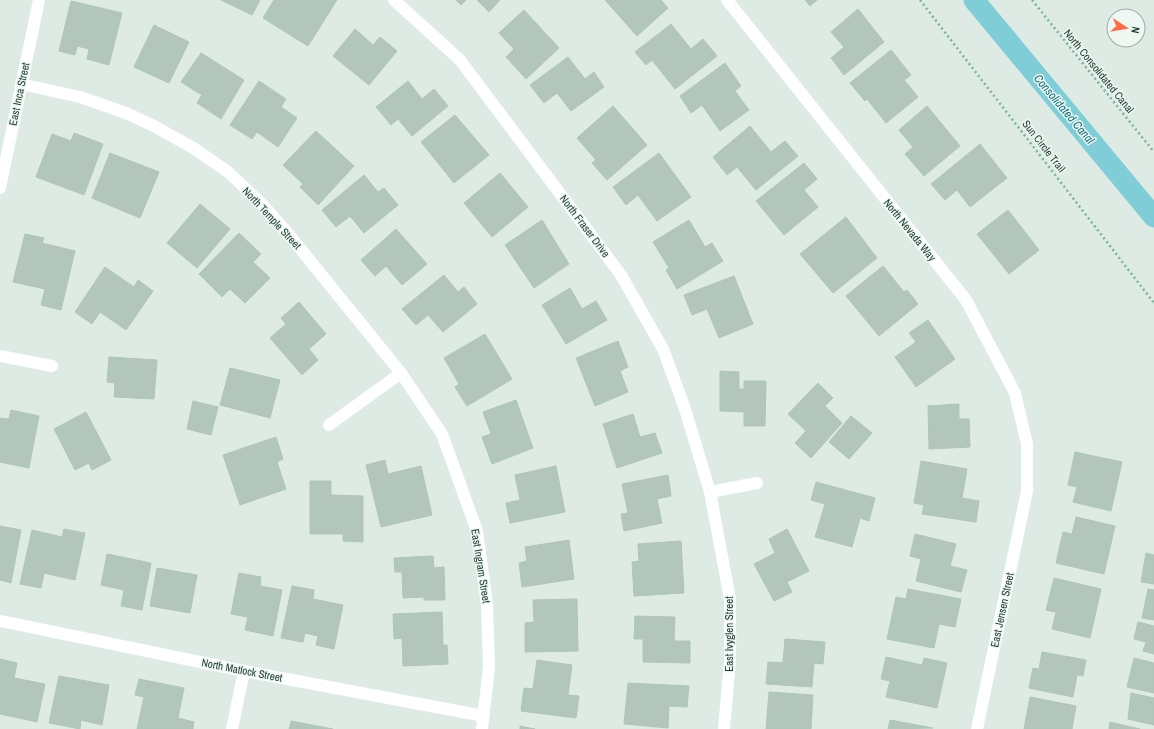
<svg xmlns="http://www.w3.org/2000/svg" width="1154" height="729" font-family="'Archivo Narrow',sans-serif">
<style>
.lines{fill:none;stroke-linecap:round;stroke-linejoin:round}
.canal{stroke:#7fced7;stroke-width:21}
.building{fill:#b2c6bd;stroke:#afc5bb}
.path{stroke:#7ab29e;stroke-width:2.5;stroke-dasharray:2 3;stroke-linecap:butt}
.minor{stroke:#fff;stroke-width:12}
.labels{text-anchor:middle;stroke-width:3;stroke-linejoin:round;paint-order:stroke}
.street-label{font-size:11px;fill:#1d3c32;stroke:#eef7f2}
.water-label{font-size:12px;font-style:italic;fill:#12717d;stroke:#eef7f2}
</style>
<rect width="100%" height="100%" fill="#ddebe4"/>
<g class="lines">
<path class="canal" d="M974 0 1154 217"/>
</g>
<path class="building" d="M221 0H260L252 15Z
M274 0H337L308 46 263 18Z
M456 0H466L461 5Z
M477 0H500L489 12Z
M605 0H661L668 8 637 36Z
M805 0H817L810 6Z
M71 1 122 13 109 65 87 59 89 49 77 46 75 55 59 51Z
M858 9 884 42 844 75 831 58 844 47 831 32Z
M524 10 559 48 526 79 506 57 514 49 499 33Z
M671 24 691 49 703 39 717 56 675 89 652 60 646 65 635 52Z
M154 25 189 42 169 83 134 67Z
M355 29 373 45 380 37 397 51 369 85 333 56Z
M891 50 911 75 904 80 918 97 886 123 867 99 865 101 850 83Z
M201 53 244 80 221 119 197 103 202 95 181 82Z
M568 57 585 79 594 72 604 87 571 111 557 93 544 103 530 85Z
M725 63 741 86 735 91 749 110 720 131 702 105 691 113 680 96Z
M259 81 286 99 281 107 297 118 278 147 257 132 252 139 230 125Z
M408 81 422 99 434 89 448 106 412 136 398 119 391 125 376 107Z
M613 106 647 145 607 180 592 163 596 160 577 138Z
M927 106 960 146 924 176 905 154 913 147 899 130Z
M455 115 489 155 454 183 421 142Z
M750 126 771 152 785 141 798 156 756 190 737 167 727 175 713 157Z
M316 131 354 166 318 205 300 187 303 184 283 165Z
M74 133 103 144 84 195 36 177 52 134 71 141Z
M980 144 1007 178 970 207 957 190 945 200 931 184Z
M110 153 159 172 140 218 92 198Z
M659 153 691 197 657 221 638 195 626 205 613 187Z
M804 163 817 179 804 190 818 207 784 235 756 201Z
M500 173 528 207 492 237 464 203Z
M364 175 378 192 384 188 398 205 364 233 350 216 336 227 322 210Z
M200 204 230 229 197 268 167 243Z
M1008 210 1039 250 1009 274 977 234Z
M846 217 877 258 833 293 800 254Z
M542 220 569 264 534 288 505 245Z
M689 220 705 247 712 243 723 261 677 289 666 270 669 268 653 242Z
M396 229 427 264 402 285 386 266 375 276 361 260Z
M239 233 261 254 253 262 270 278 245 303 230 289 222 297 199 274Z
M25 234 44 238 42 243 75 251 61 310 41 305 45 289 13 282Z
M883 266 904 292 907 290 918 304 879 336 846 296Z
M105 267 134 287 138 280 153 291 126 330 100 312 92 324 75 312Z
M444 275 458 292 464 287 477 304 443 332 428 315 416 325 402 309Z
M734 276 753 324 719 338 707 309 692 315 684 295Z
M570 288 582 309 596 301 607 320 566 344 542 305Z
M299 302 326 334 309 349 318 360 302 375 270 338 286 324 281 318Z
M928 320 955 359 916 387 895 357 916 342 909 333Z
M485 334 512 379 467 406 455 387 459 384 444 358Z
M618 341 628 367 620 371 628 392 595 406 576 358Z
M109 357 157 360 154 399 114 397 115 383 107 382Z
M230 368 280 380 270 418 220 405Z
M720 371 739 372V389H744V381H766L765 426H744V412L720 411Z
M818 383 833 398 825 406 842 423 811 458 795 443 806 431 788 414Z
M516 400 533 448 492 464 482 437 491 434 483 412Z
M193 401 218 407 211 435 187 429Z
M959 404V419H969L970 447 929 449 928 406Z
M11 410 39 416 29 468 0 462V418L9 419Z
M86 412 111 460 92 470 89 463 75 470 54 429Z
M633 414 640 437 655 433 662 453 617 468 603 424Z
M851 416 872 433 849 459 829 442Z
M276 437 283 459 277 462 286 489 240 505 223 455Z
M1075 452 1122 462 1111 511 1073 502 1077 487 1068 485Z
M385 460 388 474 421 466 432 515 381 527 366 465Z
M921 461 967 469 962 498 979 501 976 522 922 514 924 505 914 503Z
M556 466 565 512 510 523 506 503 520 500 515 475Z
M668 475 671 496 657 499 662 523 624 531 621 514 628 513 622 484Z
M310 481H331V495L363 496V542L343 541V534H310Z
M816 482 875 498 869 521 860 518 852 547 815 537 825 504 811 500Z
M1076 517 1115 526 1104 574 1056 563 1063 532 1072 534Z
M0 526 21 530 11 583 0 580Z
M64 529 85 533 75 580 44 573 41 588 20 584 32 530 62 537Z
M787 529 809 571 787 582 792 592 774 601 754 564 775 553 769 539Z
M915 534 956 544 950 566 967 570 961 592 916 581 921 559 910 556Z
M569 540 574 579 522 587 519 563 527 561 525 547Z
M681 541 684 593 634 596 632 562 639 561 638 544Z
M1146 553 1154 555V584L1141 582Z
M107 554 151 563 142 610 121 606 124 590 101 585Z
M433 556 434 568 444 567 445 600H424V597L403 598 402 572H395L394 558Z
M157 568 197 575 190 613 150 606Z
M239 573 261 577 260 586 282 590 273 636 245 630 248 617 231 614Z
M1054 578 1101 589 1090 638 1052 629 1056 612 1046 610Z
M292 586 314 590 313 599 343 605 334 649 316 645 318 636 305 633 303 642 281 638Z
M908 589 961 599 955 627 939 624 934 648 887 639 896 597 906 599Z
M1148 589 1154 590V620L1142 618Z
M577 599 578 651 525 652V623L534 622 533 600Z
M442 612 443 645H447L448 664 403 666 402 638 394 639 393 614Z
M635 616 675 617 674 641H690V663L643 662V639H634Z
M1138 622 1154 626V654L1143 651 1146 642 1134 639Z
M785 639 825 642 823 664 814 663 812 687 766 684 768 662 783 663Z
M1042 652 1086 660 1083 676 1077 675 1073 697 1029 688 1033 668 1039 669Z
M886 657 922 665 924 658 947 663 937 708 886 697 890 681 881 679Z
M1134 658 1154 663V693L1127 687Z
M0 659 17 663 14 678 45 684 37 722 0 714Z
M537 660 572 665 568 695 579 696 576 718 521 711 524 688 533 689Z
M59 676 109 685 102 725 81 720 80 729 49 723Z
M139 679 184 688 178 718 194 722 193 729H137L144 697 135 695Z
M628 683 689 686 687 707 669 706 668 728 624 724Z
M769 692 813 695 811 729H766Z
M1131 693 1154 698V725L1128 719Z
M1030 697 1076 706 1072 729H1024Z
M890 720 933 728 888 729Z
M291 721 333 729H289Z
M1110 722 1140 729H1109Z
M520 726 535 729H520Z"/>
<g class="lines">
<path class="path" d="M920 0 1154 303
M1032 0 1154 152"/>
<path class="minor" d="M394 0 460 60 621 275 663 349 685 409 710 492 730 599V660L724 729
M727 0 966 300 1015 393 1027 444V491L977 729
M21 84 80 97 126 113 154 126 195 149 228 172 262 204 290 236 401 373 442 434 477 531 487 605 489 667 482 729
M0 188 39 0
M0 356 52 366
M329 425 401 373
M710 492 757 483
M0 621 244 671 484 716
M232 729 244 671"/>
</g>
<g class="labels">
<g class="street-label">
<text transform="translate(1099 71) rotate(51)" y="4">North Consolidated Canal</text>
<text transform="translate(19 94) rotate(-78)" y="4">East Inca Street</text>
<text transform="translate(1044 146) rotate(52)" y="4">Sun Circle Trail</text>
<text transform="translate(272 218) rotate(47)" y="4">North Temple Street</text>
<text transform="translate(585 226) rotate(53)" y="4">North Fraser Drive</text>
<text transform="translate(910 230) rotate(51)" y="4">North Nevada Way</text>
<text transform="translate(481 566) rotate(81)" y="4">East Ingram Street</text>
<text transform="translate(1002 610) rotate(-78)" y="4">East Jensen Street</text>
<text transform="translate(729 634) rotate(-90)" y="4">East Ivyglen Street</text>
<text transform="translate(242 670) rotate(11)" y="4">North Matlock Street</text>
</g>
<g class="water-label">
<text transform="translate(1064 109) rotate(50)" y="4">Consolidated Canal</text>
</g>
</g>
<g transform="translate(1126 28) rotate(102)"><circle r="19" fill="#eef7f2" stroke="#9aaca5"/>
<path d="M0-3L7 15L0 10L-7 15Z" fill="#ff6b47"/>
<text y="-6" font-size="11" font-weight="bold" text-anchor="middle" fill="#1d3c32">N</text>
</g>
</svg>
